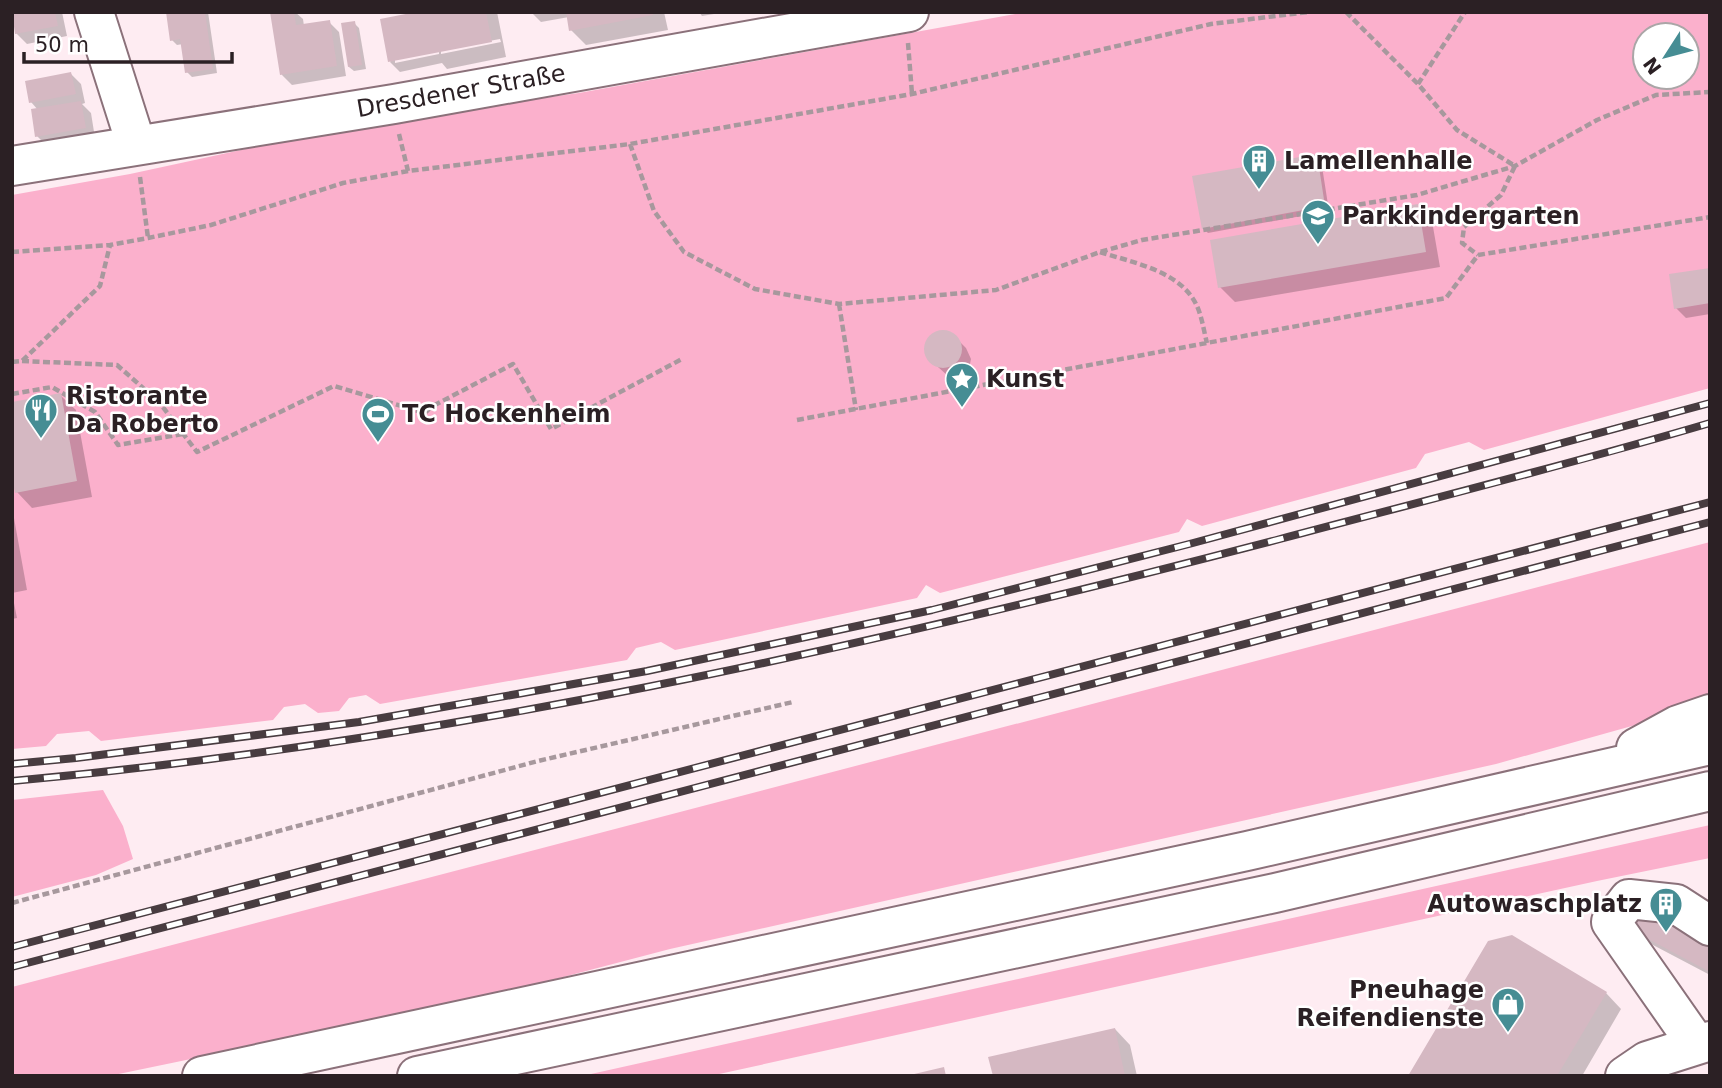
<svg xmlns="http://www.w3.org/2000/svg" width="1722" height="1088" font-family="'DejaVu Sans',sans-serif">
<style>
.green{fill:#fbb0cc;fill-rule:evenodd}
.shadow{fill:#0003;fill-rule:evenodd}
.building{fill:#d5b8c2}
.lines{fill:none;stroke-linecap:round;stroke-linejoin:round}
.minor-casing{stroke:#8b717a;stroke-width:42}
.highway-casing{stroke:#8b717a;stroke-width:42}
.path{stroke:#a7989d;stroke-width:4.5;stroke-dasharray:7 3.5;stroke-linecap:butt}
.minor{stroke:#fff;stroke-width:38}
.highway{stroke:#fff;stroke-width:38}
.rail-casing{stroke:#483c40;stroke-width:8}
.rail{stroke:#fff;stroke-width:5;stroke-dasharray:16;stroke-linecap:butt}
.labels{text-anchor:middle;stroke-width:5;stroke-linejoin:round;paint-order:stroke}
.street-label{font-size:24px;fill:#2b2024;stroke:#fff}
.poi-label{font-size:24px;font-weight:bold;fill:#2b2024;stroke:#fff;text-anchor:start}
</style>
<rect width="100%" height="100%" fill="#feecf2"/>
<path class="green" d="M1026 12H1710V388L1484 450 1469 442 1425 454 1416 468 1202 526 1187 519 1179 532 940 593 926 585 917 598 675 650 661 642 636 648 627 660 380 704 366 695 349 698 339 711 318 713 305 704 284 707 273 720 101 741 89 731 57 734 46 746 12 749V195L130 174 394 117 396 119 579 93ZM1645 35H1687V77H1645Z
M1710 542V701L1639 724 1496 764 670 949 476 1000 109 1076H12V987Z
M103 790 123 826 133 859 96 875 12 897V800Z
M1710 825V858L1597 881 710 1076H582Z"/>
<path class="shadow" d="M12 12H62L67 36 27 44 16 33Z
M171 12H208L217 73 192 77 187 72 183 44 177 45 172 40Z
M272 12H295L303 19 304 26 329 22 339 32 346 76 292 85 282 75Z
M497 12 506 57 447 69 442 63 400 72 390 62 424 13ZM500 39 501 42 441 54V50ZM439 51V54L395 63V59Z
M531 12H664L668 30 586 45 571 30 569 17 541 22Z
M699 12H726L702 16Z
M354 23 359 28 366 69 354 71 349 67Z
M71 74 81 84 85 103 82 104 91 113 95 138 47 146 37 136 38 110 31 102Z
M1317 156 1321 160 1329 211 1208 233 1203 228Z
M1417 206 1432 221 1440 267 1235 302 1220 287Z
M1710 270V314L1686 318 1676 308Z
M945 332 955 337 966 348 971 359 969 369 960 376H948L928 358 926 353 927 342 935 334Z
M60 395 76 410 92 497 32 508 17 492Z
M12 507 27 590 12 593Z
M12 593 17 618 12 619Z
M1634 935 1710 945V975Z
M1606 993 1621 1009 1582 1076H1410Z
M1115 1029 1130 1045 1137 1076H995Z"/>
<path class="building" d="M12 12H55L58 26 15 34Z
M166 12H205L213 69 185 73 180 39 170 41Z
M270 12H294L296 25 330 20 337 66 280 75Z
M416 12H486L492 42 388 62 380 19Z
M566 12H653V15L569 31Z
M355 21 362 65 348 67 341 23Z
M71 72 76 94 29 103 25 81Z
M81 101 86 128 35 137 31 109Z
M1317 154 1325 206 1202 229 1192 176Z
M1418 204 1426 252 1218 288 1210 240Z
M1710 268V303L1674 309 1669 274Z
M924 349a19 19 0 1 1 38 0a19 19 0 1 1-38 0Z
M61 393 77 481 15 493 12 478V402Z
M1634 902 1710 943V972L1622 925Z
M1512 935 1607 992 1557 1076H1408L1488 941Z
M1115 1028 1125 1076H993L988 1057Z
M944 1067 946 1076H910V1075Z"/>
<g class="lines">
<defs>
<path id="minor" d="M94 12 136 144
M12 166 394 104 909 12
M1697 1045 1611 922 1629 899 1676 904 1710 926
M1625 1076 1647 1061 1710 1041"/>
<path id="highway" d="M1636 748 1678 725 1710 714
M202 1076 1247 851 1710 745
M417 1076 1275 893 1710 791"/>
</defs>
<use href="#minor" class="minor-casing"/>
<use href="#highway" class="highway-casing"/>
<path class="path" d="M1346 12 1418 84 1457 130 1515 166 1501 195 1464 227 1462 243 1478 255
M908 43 912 94
M1418 84 1465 12
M399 134 408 171
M630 144 654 211 684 252 755 289 839 304 996 290 1100 252 1142 240 1417 195 1515 166 1597 120 1656 95 1710 92
M140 177 148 238
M12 252 110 245 148 238 211 225 343 183 408 171 630 144 912 94 1211 24 1308 12
M1100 252C1134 263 1181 271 1197 306 1202 317 1204 332 1207 343
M839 304 856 410
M22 361 117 365 159 402 197 452 334 386 425 413 431 407 513 364 551 429 682 359
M12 362 22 361 100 286 110 245
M12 394 52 387 95 412 118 445 183 434
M797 420 1446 298 1478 255 1710 217
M12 903 538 761 793 702"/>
<use href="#minor" class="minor"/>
<use href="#highway" class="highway"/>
<defs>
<path id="rail" d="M12 764 76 758 359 722 647 671 932 610 1193 543 1710 403
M12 781C442 742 863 648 1280 539 1423 501 1568 465 1710 423
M12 947 1710 502
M12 967 1710 522"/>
</defs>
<use href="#rail" class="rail-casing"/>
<use href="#rail" class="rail"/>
</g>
<defs>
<symbol id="building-pin" viewBox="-11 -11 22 30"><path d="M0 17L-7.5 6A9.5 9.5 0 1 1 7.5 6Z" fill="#468d94" stroke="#fff"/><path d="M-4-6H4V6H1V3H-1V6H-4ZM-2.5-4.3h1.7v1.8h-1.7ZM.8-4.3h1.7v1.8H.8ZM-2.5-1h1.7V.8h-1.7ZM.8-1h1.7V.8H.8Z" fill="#fff"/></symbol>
<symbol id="school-pin" viewBox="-11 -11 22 30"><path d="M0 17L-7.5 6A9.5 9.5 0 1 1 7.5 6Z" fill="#468d94" stroke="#fff"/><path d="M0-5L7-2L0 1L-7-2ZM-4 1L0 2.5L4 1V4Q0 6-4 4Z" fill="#fff"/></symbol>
<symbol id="sight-pin" viewBox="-11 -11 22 30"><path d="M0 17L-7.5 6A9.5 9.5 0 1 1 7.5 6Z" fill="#468d94" stroke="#fff"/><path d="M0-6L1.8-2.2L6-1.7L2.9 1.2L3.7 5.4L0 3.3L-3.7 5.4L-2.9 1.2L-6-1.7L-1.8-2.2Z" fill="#fff"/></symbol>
<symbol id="restaurant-pin" viewBox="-11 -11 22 30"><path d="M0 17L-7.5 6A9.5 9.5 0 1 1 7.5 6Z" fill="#468d94" stroke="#fff"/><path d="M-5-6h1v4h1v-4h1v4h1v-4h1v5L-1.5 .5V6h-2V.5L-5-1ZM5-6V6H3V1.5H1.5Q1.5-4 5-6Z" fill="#fff"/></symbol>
<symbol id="stadium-pin" viewBox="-11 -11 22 30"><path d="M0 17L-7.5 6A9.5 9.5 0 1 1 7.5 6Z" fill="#468d94" stroke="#fff"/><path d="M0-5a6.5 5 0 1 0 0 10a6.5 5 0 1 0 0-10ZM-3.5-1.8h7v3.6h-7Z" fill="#fff"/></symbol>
<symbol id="shop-pin" viewBox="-11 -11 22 30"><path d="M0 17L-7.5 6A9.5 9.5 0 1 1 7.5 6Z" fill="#468d94" stroke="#fff"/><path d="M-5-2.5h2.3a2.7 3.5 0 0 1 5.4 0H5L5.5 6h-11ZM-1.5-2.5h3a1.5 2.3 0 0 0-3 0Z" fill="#fff"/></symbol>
</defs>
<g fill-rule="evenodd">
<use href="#building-pin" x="1240" y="142" width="38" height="52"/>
<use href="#school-pin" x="1299" y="197" width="38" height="52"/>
<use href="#sight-pin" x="943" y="360" width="38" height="52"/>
<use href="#restaurant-pin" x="22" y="391" width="38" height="52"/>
<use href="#stadium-pin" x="359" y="395" width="38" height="52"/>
<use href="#building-pin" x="1647" y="885" width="38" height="52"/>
<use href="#shop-pin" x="1489" y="985" width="38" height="52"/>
</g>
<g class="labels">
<g class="street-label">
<text transform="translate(461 91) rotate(-10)" y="8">Dresdener Straße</text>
</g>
<g class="poi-label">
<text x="1284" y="169">Lamellenhalle</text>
<text x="1342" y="224">Parkkindergarten</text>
<text x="986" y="387">Kunst</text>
<text x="66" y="404">Ristorante<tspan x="66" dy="28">Da Roberto</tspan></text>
<text x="402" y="422">TC Hockenheim</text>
<text x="1642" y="912" text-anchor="end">Autowaschplatz</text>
<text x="1484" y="998" text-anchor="end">Pneuhage<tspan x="1484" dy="28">Reifendienste</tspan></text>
</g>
</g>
<rect width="1722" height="1088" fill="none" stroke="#2b2024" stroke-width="28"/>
<g transform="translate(1666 56) rotate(234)"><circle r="33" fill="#ffffff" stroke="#aaa6a7" stroke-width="2"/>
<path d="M0-5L12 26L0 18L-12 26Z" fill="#468d94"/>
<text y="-10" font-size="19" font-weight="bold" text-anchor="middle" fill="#2b2024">N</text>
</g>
<path d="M24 52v10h208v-10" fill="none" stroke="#2b2024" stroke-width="3.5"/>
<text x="35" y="52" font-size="21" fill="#2b2024" stroke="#ffffff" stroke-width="5" paint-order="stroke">50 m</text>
</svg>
